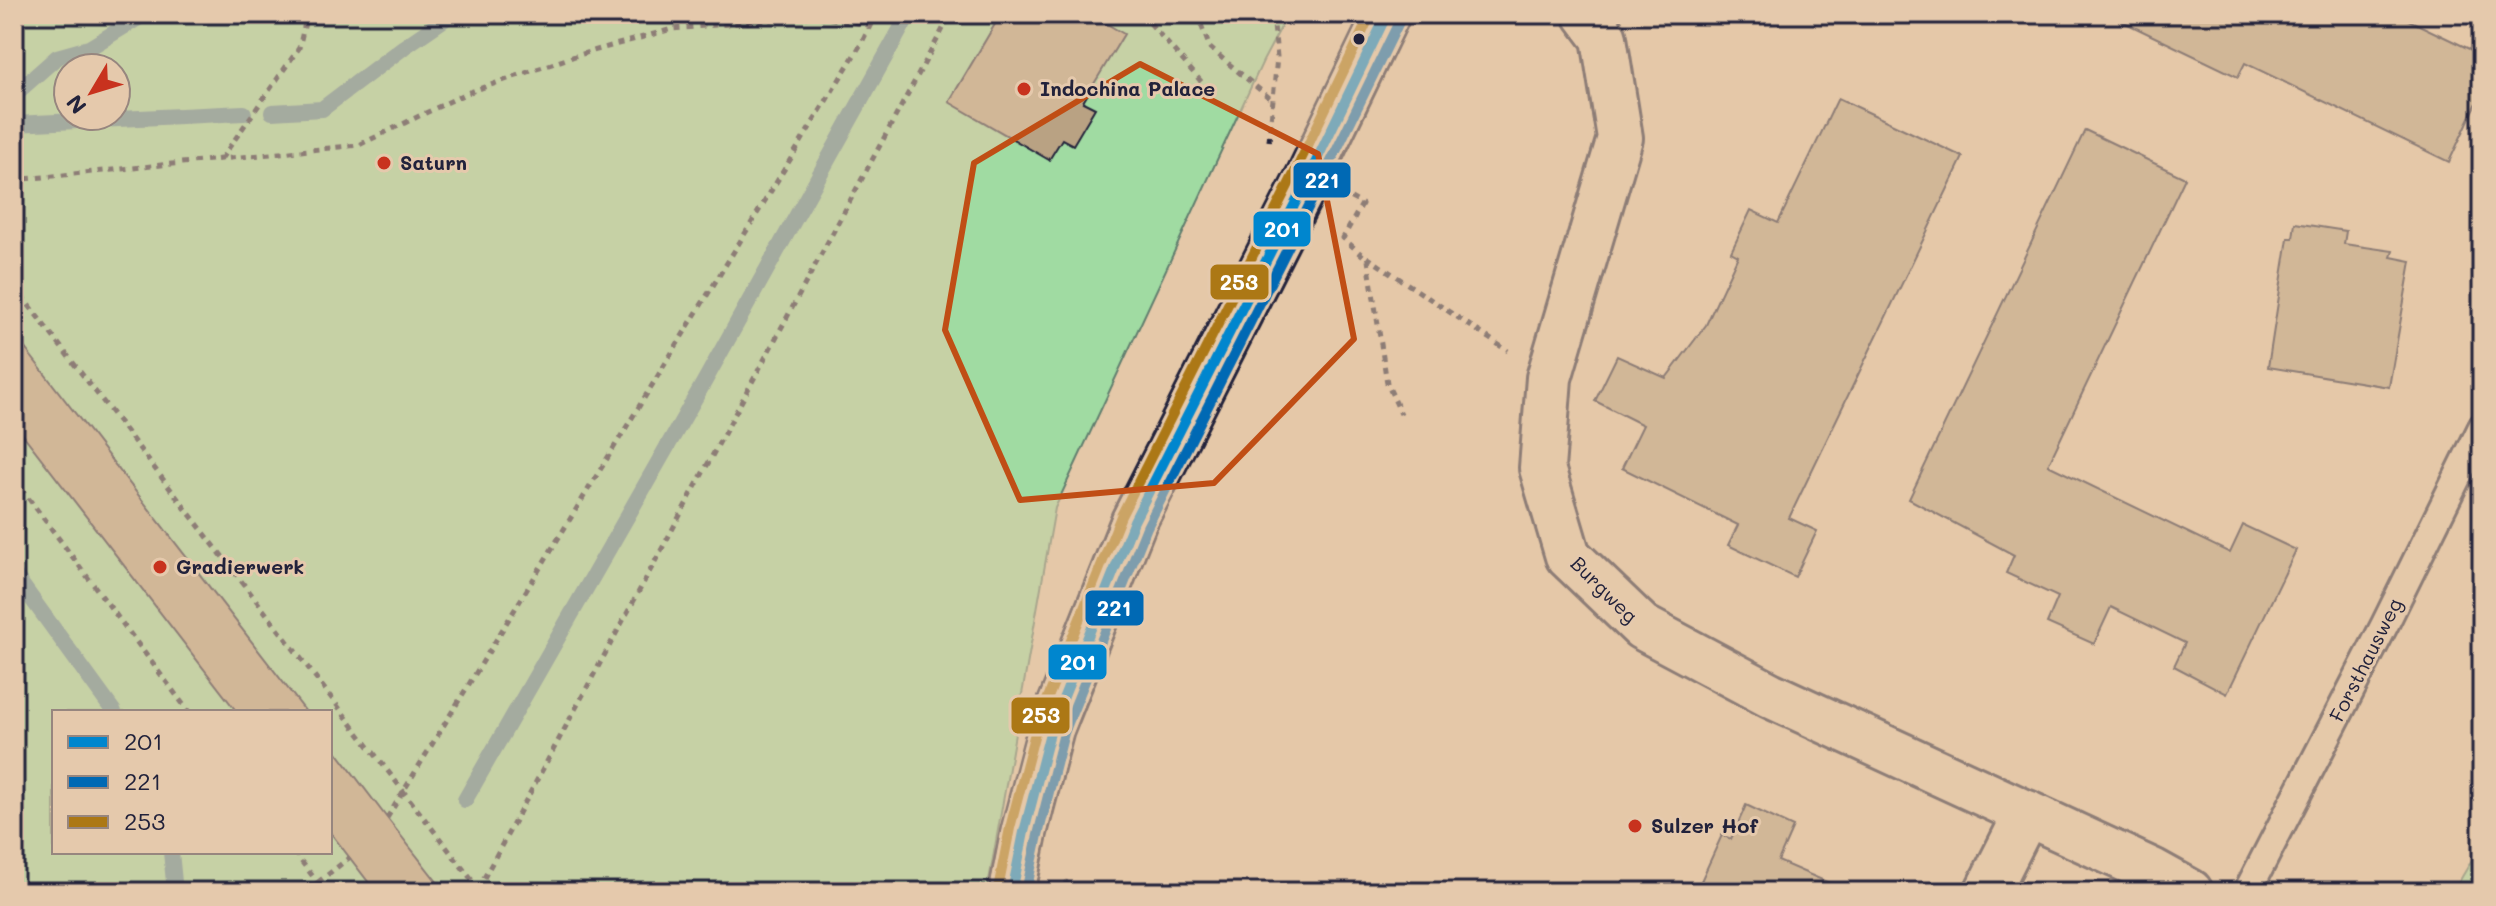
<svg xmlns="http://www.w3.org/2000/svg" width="2496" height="906" font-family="Mali,sans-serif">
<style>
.green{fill:#a0dba2;stroke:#617e6e;stroke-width:2;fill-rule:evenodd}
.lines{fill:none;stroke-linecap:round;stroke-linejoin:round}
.stream{stroke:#578795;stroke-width:16}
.building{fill:#b9a283;stroke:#22223b;stroke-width:2}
.service-casing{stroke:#22223b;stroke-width:32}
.minor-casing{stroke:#22223b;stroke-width:50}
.primary-casing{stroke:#22223b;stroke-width:50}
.path{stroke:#22223b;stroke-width:5;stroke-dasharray:6 6;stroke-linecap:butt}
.service{stroke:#e5c9ac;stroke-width:26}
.minor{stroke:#e5c9ac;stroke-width:44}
.primary{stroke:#e5c9ac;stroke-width:44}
.bus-1-casing{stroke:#e5c9ac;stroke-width:16}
.bus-2-casing{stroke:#e5c9ac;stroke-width:16}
.bus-3-casing{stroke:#e5c9ac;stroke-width:16}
.bus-1{stroke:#0086ce;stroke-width:10}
.bus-2{stroke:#0069b4;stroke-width:10}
.bus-3{stroke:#ac7815;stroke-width:10}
.marked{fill:none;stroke:#c04e15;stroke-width:6;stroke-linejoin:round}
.bus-dot{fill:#22223b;stroke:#e5c9ac;stroke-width:3}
.poi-dot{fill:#c8321e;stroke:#e5c9ac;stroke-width:3}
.labels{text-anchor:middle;stroke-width:6;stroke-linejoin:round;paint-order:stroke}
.poi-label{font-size:20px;font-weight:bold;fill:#22223b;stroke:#e5c9ac;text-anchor:start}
.street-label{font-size:20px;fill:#22223b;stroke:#e5c9ac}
.line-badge{stroke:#e5c9ac;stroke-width:3}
.badge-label{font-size:22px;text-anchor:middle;font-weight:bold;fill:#fff}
</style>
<rect width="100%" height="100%" fill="#e5c8a8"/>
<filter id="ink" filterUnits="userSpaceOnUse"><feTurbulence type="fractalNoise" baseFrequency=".0125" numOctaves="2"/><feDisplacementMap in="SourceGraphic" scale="16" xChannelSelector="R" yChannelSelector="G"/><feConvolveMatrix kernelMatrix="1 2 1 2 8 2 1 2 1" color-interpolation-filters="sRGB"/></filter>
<g filter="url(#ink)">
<path class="green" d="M14 14H1288L1263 61 1055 508 987 892H14ZM68 68H116V116H68ZM54 712H330V852H54Z
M2482 843V892H2453Z"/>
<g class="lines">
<path class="stream" d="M14 95 57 57 89 48 145 14
M272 112 322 109 404 47 452 14
M14 124 244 113
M14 574 114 712
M465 800 703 384 909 14
M171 852 175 892"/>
</g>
<path class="building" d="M1001 14H1090L1124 34 1083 102 1095 108 1073 145 1062 139 1049 160 949 102Z
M2107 14H2396L2482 55V92L2449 162 2245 63 2238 77Z
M1838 98 1963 157 1789 518 1817 531 1795 577 1728 545 1738 525 1622 468 1643 425 1595 401 1617 356 1666 378 1706 325 1738 256 1731 252 1751 210 1778 223Z
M2085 130 2185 178 2048 465 2230 553 2243 525 2296 550 2227 694 2174 666 2185 643 2111 607 2094 644 2047 623 2058 597 2006 573 2014 555 1909 499Z
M2295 223 2346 231 2344 244 2393 251 2391 257 2411 261 2389 387 2268 367 2288 238H2293Z
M14 334 306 712H237L14 423Z
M330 743 387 818 445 892H376L330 832Z
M1746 805 1793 827 1778 861 1850 892H1696L1722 835 1731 839Z"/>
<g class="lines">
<defs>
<path id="service" d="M2247 892 2385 624 2482 427"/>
<path id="minor" d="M1586 14 1604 38 1620 138 1549 378 1542 468 1568 556 1642 627 1770 695 2152 871 2190 892
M1987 892 2027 813"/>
<path id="primary" d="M1012 892 1024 832 1051 729 1134 521 1310 174 1387 14"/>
</defs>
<use href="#service" class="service-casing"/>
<use href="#minor" class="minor-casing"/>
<use href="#primary" class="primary-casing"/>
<path class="path" d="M1142 14 1205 86
M1197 14 1210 48 1272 100
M1269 141 1277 57 1273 14
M221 159 299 48 307 14
M14 180 359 145 467 93 575 56 672 29 816 16 870 25
M1351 198 1362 204 1343 238 1368 260 1387 383 1401 414
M1367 257 1508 351
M14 286 481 892
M14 479 189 712
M387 818 861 44 876 14
M294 852 325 892
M1065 881 1074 892
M478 889 951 14
M311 892 317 883 350 857"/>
<use href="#service" class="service"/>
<use href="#minor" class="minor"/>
<use href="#primary" class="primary"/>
<defs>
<path id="bus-1" d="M1012 892 1024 832 1051 729 1134 521 1310 174 1387 14"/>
<path id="bus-2" d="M1026 892 1038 835 1064 733 1147 527 1322 180 1400 20"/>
<path id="bus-3" d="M998 889 1010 828 1037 725 1121 516 1297 168 1371 14"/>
</defs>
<use href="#bus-1" class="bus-1-casing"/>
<use href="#bus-2" class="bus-2-casing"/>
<use href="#bus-3" class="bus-3-casing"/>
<use href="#bus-1" class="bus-1"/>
<use href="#bus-2" class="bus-2"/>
<use href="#bus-3" class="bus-3"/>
</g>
</g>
<path d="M0 0H2496V906H0ZM1140 64 1318 154 1354 339 1214 483 1020 500 945 330 974 163Z" fill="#e5c8a8" fill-opacity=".55" fill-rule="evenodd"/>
<path class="marked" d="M1140 64 1318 154 1354 339 1214 483 1020 500 945 330 974 163Z"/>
<circle class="bus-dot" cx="1359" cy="39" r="7"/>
<g class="poi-dot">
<circle cx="1024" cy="89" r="8"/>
<circle cx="384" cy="163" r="8"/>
<circle cx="160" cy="567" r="8"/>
<circle cx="1635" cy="826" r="8"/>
</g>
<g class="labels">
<g class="poi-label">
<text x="1040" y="96">Indochina Palace</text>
<text x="400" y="170">Saturn</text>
<text x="176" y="574">Gradierwerk</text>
<text x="1651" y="833">Sulzer Hof</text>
</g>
<g class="street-label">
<text transform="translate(1604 590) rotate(45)" y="7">Burgweg</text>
<text transform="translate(2366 660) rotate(-63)" y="7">Forsthausweg</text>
</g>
</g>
<g class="line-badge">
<rect x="1292" y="161" width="60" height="38" rx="8" fill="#0069b4"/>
<rect x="1252" y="210" width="60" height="38" rx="8" fill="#0086ce"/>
<rect x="1209" y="263" width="61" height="38" rx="8" fill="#ac7815"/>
<rect x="1084" y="589" width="61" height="38" rx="8" fill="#0069b4"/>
<rect x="1047" y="643" width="61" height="38" rx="8" fill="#0086ce"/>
<rect x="1010" y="696" width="61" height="39" rx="8" fill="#ac7815"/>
</g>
<g class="badge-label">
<text x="1322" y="188">221</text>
<text x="1282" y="237">201</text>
<text x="1239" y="290">253</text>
<text x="1114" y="616">221</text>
<text x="1078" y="670">201</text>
<text x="1041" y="723">253</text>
</g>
<rect width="2496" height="906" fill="none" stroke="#e5c9ac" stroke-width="48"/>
<rect x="24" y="24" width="2448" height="858" fill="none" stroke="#22223b" stroke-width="3" filter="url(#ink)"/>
<rect x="52" y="710" width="280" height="144" fill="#e5c9ac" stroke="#97867f" stroke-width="2"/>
<rect x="68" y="736" width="40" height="12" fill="#0086ce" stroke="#97867f" stroke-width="2"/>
<text x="124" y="750" font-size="24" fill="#22223b">201</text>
<rect x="68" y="776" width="40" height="12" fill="#0069b4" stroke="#97867f" stroke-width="2"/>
<text x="124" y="790" font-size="24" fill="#22223b">221</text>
<rect x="68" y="816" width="40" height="12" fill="#ac7815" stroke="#97867f" stroke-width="2"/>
<text x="124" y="830" font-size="24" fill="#22223b">253</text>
<g transform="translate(92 92) rotate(232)"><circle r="38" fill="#e5c9ac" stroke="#97867f" stroke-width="2"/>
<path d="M0-6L14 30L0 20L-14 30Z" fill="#c8321e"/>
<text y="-12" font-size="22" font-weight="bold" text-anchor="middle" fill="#22223b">N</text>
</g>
</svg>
